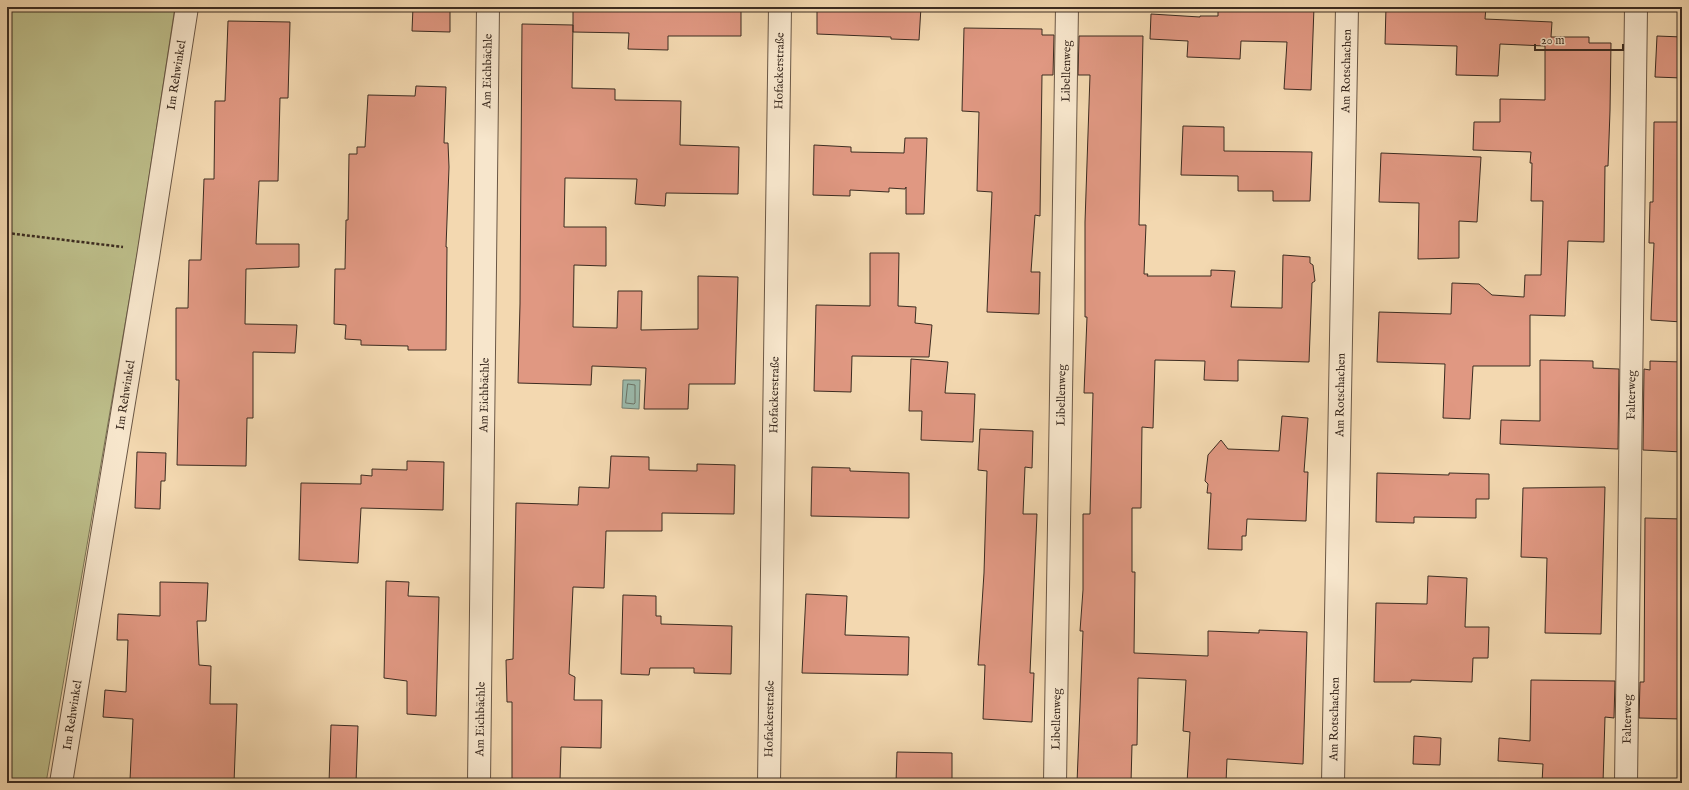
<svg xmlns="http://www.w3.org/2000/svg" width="1689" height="790" font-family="'IM FELL English',serif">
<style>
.green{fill:#bdbe8a;stroke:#7c7556}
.water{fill:#9bbaac;stroke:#758174}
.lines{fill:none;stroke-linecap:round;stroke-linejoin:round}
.shore{stroke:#6c7366;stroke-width:1}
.building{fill:#e09882;stroke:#3c2c21}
.minor-casing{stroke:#6a5745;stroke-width:24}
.path{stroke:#3c2c21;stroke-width:2.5;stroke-dasharray:3 2;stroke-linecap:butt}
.minor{stroke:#f7e6cc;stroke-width:22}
.labels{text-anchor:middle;stroke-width:3;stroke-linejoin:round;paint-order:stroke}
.street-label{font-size:12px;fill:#3c2c21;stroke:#f7e6cc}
</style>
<rect width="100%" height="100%" fill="#f3d8b0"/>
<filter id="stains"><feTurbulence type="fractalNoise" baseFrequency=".005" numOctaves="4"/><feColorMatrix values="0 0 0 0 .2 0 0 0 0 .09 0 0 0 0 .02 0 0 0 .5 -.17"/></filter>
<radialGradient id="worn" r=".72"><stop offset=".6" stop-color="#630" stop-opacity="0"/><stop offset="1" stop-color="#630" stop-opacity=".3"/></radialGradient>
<path class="green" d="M7 7H175L138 249 46 783H7Z"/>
<path class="water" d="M623 380H640L639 409 622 408Z"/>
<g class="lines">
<path class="shore" d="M628 384 635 385V403L634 404 626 403Z"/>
</g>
<path class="building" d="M413 7H450V32L412 31Z
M630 7H741V36H668V50L628 49 629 33 573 32V9L630 10Z
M817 7H921L919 40 891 39V37L817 34Z
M1218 7H1314L1311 90 1284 89 1287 42 1241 41 1240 59 1187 57 1188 41 1150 39 1151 14 1200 17V16H1218Z
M1386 7H1486L1485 19 1552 22 1551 37H1589V43H1611L1610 111 1608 166H1605L1604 242 1568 241 1565 316 1530 315V366H1473L1470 419 1443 418 1445 364 1377 362 1379 312 1451 314 1452 283 1479 284 1492 295 1524 297 1525 275H1541L1543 201H1531L1532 163H1530L1531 152 1473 150 1474 122H1500V99L1545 100V46L1500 44 1498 76 1456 75 1457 46 1385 44Z
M228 21 290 22 288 98H280L278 181H259L256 244H299V267L246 269 245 324 297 325 295 353 253 352V418H247L246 466 177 465 179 380H176V308H188L189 260H201L204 179H214L215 101H225Z
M522 24 573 25 572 88 615 89V100L681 101 680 145 739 147 738 194 666 193 665 206 635 204 637 179 565 178 564 227H606V266L574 265 573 327 617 328 618 291H642L641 330 698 329V276L738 277 735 384H689L688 409H644L646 368 592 366 591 385 518 383 520 304Z
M964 28 1042 29V35H1054L1053 75H1042L1040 216 1035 215 1031 272H1040L1039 314 987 312 992 192 977 191 979 112 962 111Z
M1079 36H1143L1139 225H1146L1144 274H1148L1147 276H1211V270L1235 271 1231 307 1282 308 1283 255 1310 257V263L1313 265 1315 281 1312 283 1309 362 1238 360V381L1204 380 1205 361 1155 360 1153 428 1142 427 1141 508H1132V572H1135L1134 653 1208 656V631L1259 633V630L1307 632 1303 764 1227 759 1226 783H1187L1190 732 1183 731 1186 680 1138 678 1137 745H1132L1131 783H1077L1083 631H1080L1083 590V514H1090L1093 393H1084L1087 317H1085V222L1090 75H1078Z
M1657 36 1682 37V78L1655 77Z
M416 86 446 87 444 143H448L449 167 446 247H447L446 350H408V346L361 345V340L345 339 346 325 334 324 335 269H345L346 220H348L349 154H357V147H365L368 95 415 96Z
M1654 122H1682V322L1651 320V317L1654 243H1649L1650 202H1653Z
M1183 126 1224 127V151L1312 152 1310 201H1273V191H1238V176L1181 175Z
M905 138H927L924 214H906V187L905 189 889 188V192L850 190V196L813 195 814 145 851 147V152L904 153Z
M1381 153 1481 157 1477 222 1459 221V258L1418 259 1419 203 1379 202Z
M870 253H899L898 306 916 307 915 323 932 325 929 357 852 356 851 392 814 391 816 305 870 306Z
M911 359 948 362 945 393 975 394 973 442 921 440 922 411H909Z
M1540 360 1593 361V368L1619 369 1618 449 1500 444 1501 420 1540 421Z
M1650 361 1682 362V452L1643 450 1644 369 1650 370Z
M1282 416 1308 418 1304 472H1308L1306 521 1247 519 1246 536H1242V550L1208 549 1211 493H1207L1208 484 1205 481 1208 455 1221 440 1228 449 1279 451Z
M980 429 1033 431 1032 468 1025 467 1023 514H1037L1030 673H1034L1032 722 983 719 985 665H978L984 573 987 471 978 470Z
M137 452 166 453 165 481H161L160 509 135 508Z
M611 456 649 457V470L697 471V464L735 465 734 514 662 513V531H606L604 588 573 587 569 674 575 677 574 700H602L601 748 561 747 560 781H512V702H507L506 660 513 659 516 503 578 505 579 487 609 488Z
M407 461 444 462 443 510 361 508 358 563 299 560 301 483 361 484V475L372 476V469L407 470Z
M812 467 850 468V471L909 473V518L811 516Z
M1377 473 1449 475V473L1489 474V499H1476V518L1414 517V523L1376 522Z
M1605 487 1601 634 1545 633 1547 558 1521 557 1523 488Z
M1645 518 1682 519V719L1639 718 1640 682H1644Z
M1428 576 1467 578 1465 627H1489L1488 658H1473L1472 682 1411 680V682H1374L1376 603 1427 604Z
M386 581 409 582 408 596 439 597 436 716 407 714V681L384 678Z
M160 582 208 583 206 621H197L199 665 211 666 210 704H237L234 783 130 780 133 719 103 717 105 690 126 692 128 640H117L118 614 160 616Z
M806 594 847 596 845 635 909 637 908 675 802 673Z
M623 595 656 596V616H661V624L732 626 731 674 694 673V668H650L649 675 621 674Z
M1531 680 1615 681 1614 718 1605 717 1603 783H1542L1543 764 1498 761 1499 738 1530 741Z
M331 725 358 726 356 783H329Z
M1414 736 1441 738 1440 765 1413 764Z
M897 752 952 753V783H896Z"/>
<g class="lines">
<defs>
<path id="minor" d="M61 783 148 257 187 7
M479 783 488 7
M769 783 780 7
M1055 783 1067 7
M1333 783 1347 7
M1626 783 1636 7"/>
</defs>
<use href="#minor" class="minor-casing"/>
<path class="path" d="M7 233 123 247"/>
<use href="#minor" class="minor"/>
</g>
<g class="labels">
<g class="street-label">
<text transform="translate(487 71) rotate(-89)" y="4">Am Eichbächle</text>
<text transform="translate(779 71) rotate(-89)" y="4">Hofackerstraße</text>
<text transform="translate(1066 71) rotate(-89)" y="4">Libellenweg</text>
<text transform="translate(1346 71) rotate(-89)" y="4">Am Rotschachen</text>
<text transform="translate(176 75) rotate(-81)" y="4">Im Rehwinkel</text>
<text transform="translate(125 395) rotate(-81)" y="4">Im Rehwinkel</text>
<text transform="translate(484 395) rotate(-89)" y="4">Am Eichbächle</text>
<text transform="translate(774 395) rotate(-89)" y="4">Hofackerstraße</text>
<text transform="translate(1061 395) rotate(-89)" y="4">Libellenweg</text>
<text transform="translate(1340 395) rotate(-89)" y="4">Am Rotschachen</text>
<text transform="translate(1631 395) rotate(-89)" y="4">Falterweg</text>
<text transform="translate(72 715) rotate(-81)" y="4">Im Rehwinkel</text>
<text transform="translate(480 719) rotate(-89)" y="4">Am Eichbächle</text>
<text transform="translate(769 719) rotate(-89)" y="4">Hofackerstraße</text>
<text transform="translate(1056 719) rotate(-89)" y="4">Libellenweg</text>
<text transform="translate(1334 719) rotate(-89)" y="4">Am Rotschachen</text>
<text transform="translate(1627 719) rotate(-89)" y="4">Falterweg</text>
</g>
</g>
<rect width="1689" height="790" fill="none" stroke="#f3d8b0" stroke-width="24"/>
<rect x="8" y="8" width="1673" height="774" fill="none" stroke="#3c2c21" stroke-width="2"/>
<rect x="12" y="12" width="1665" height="766" fill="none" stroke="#3c2c21"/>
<path d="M1535 44v6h88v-6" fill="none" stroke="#3c2c21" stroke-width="2"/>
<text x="1541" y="44" font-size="12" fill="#3c2c21" stroke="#f7e6cc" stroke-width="3" paint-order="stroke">20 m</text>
<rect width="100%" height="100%" filter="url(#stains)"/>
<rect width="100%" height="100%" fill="url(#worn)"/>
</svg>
